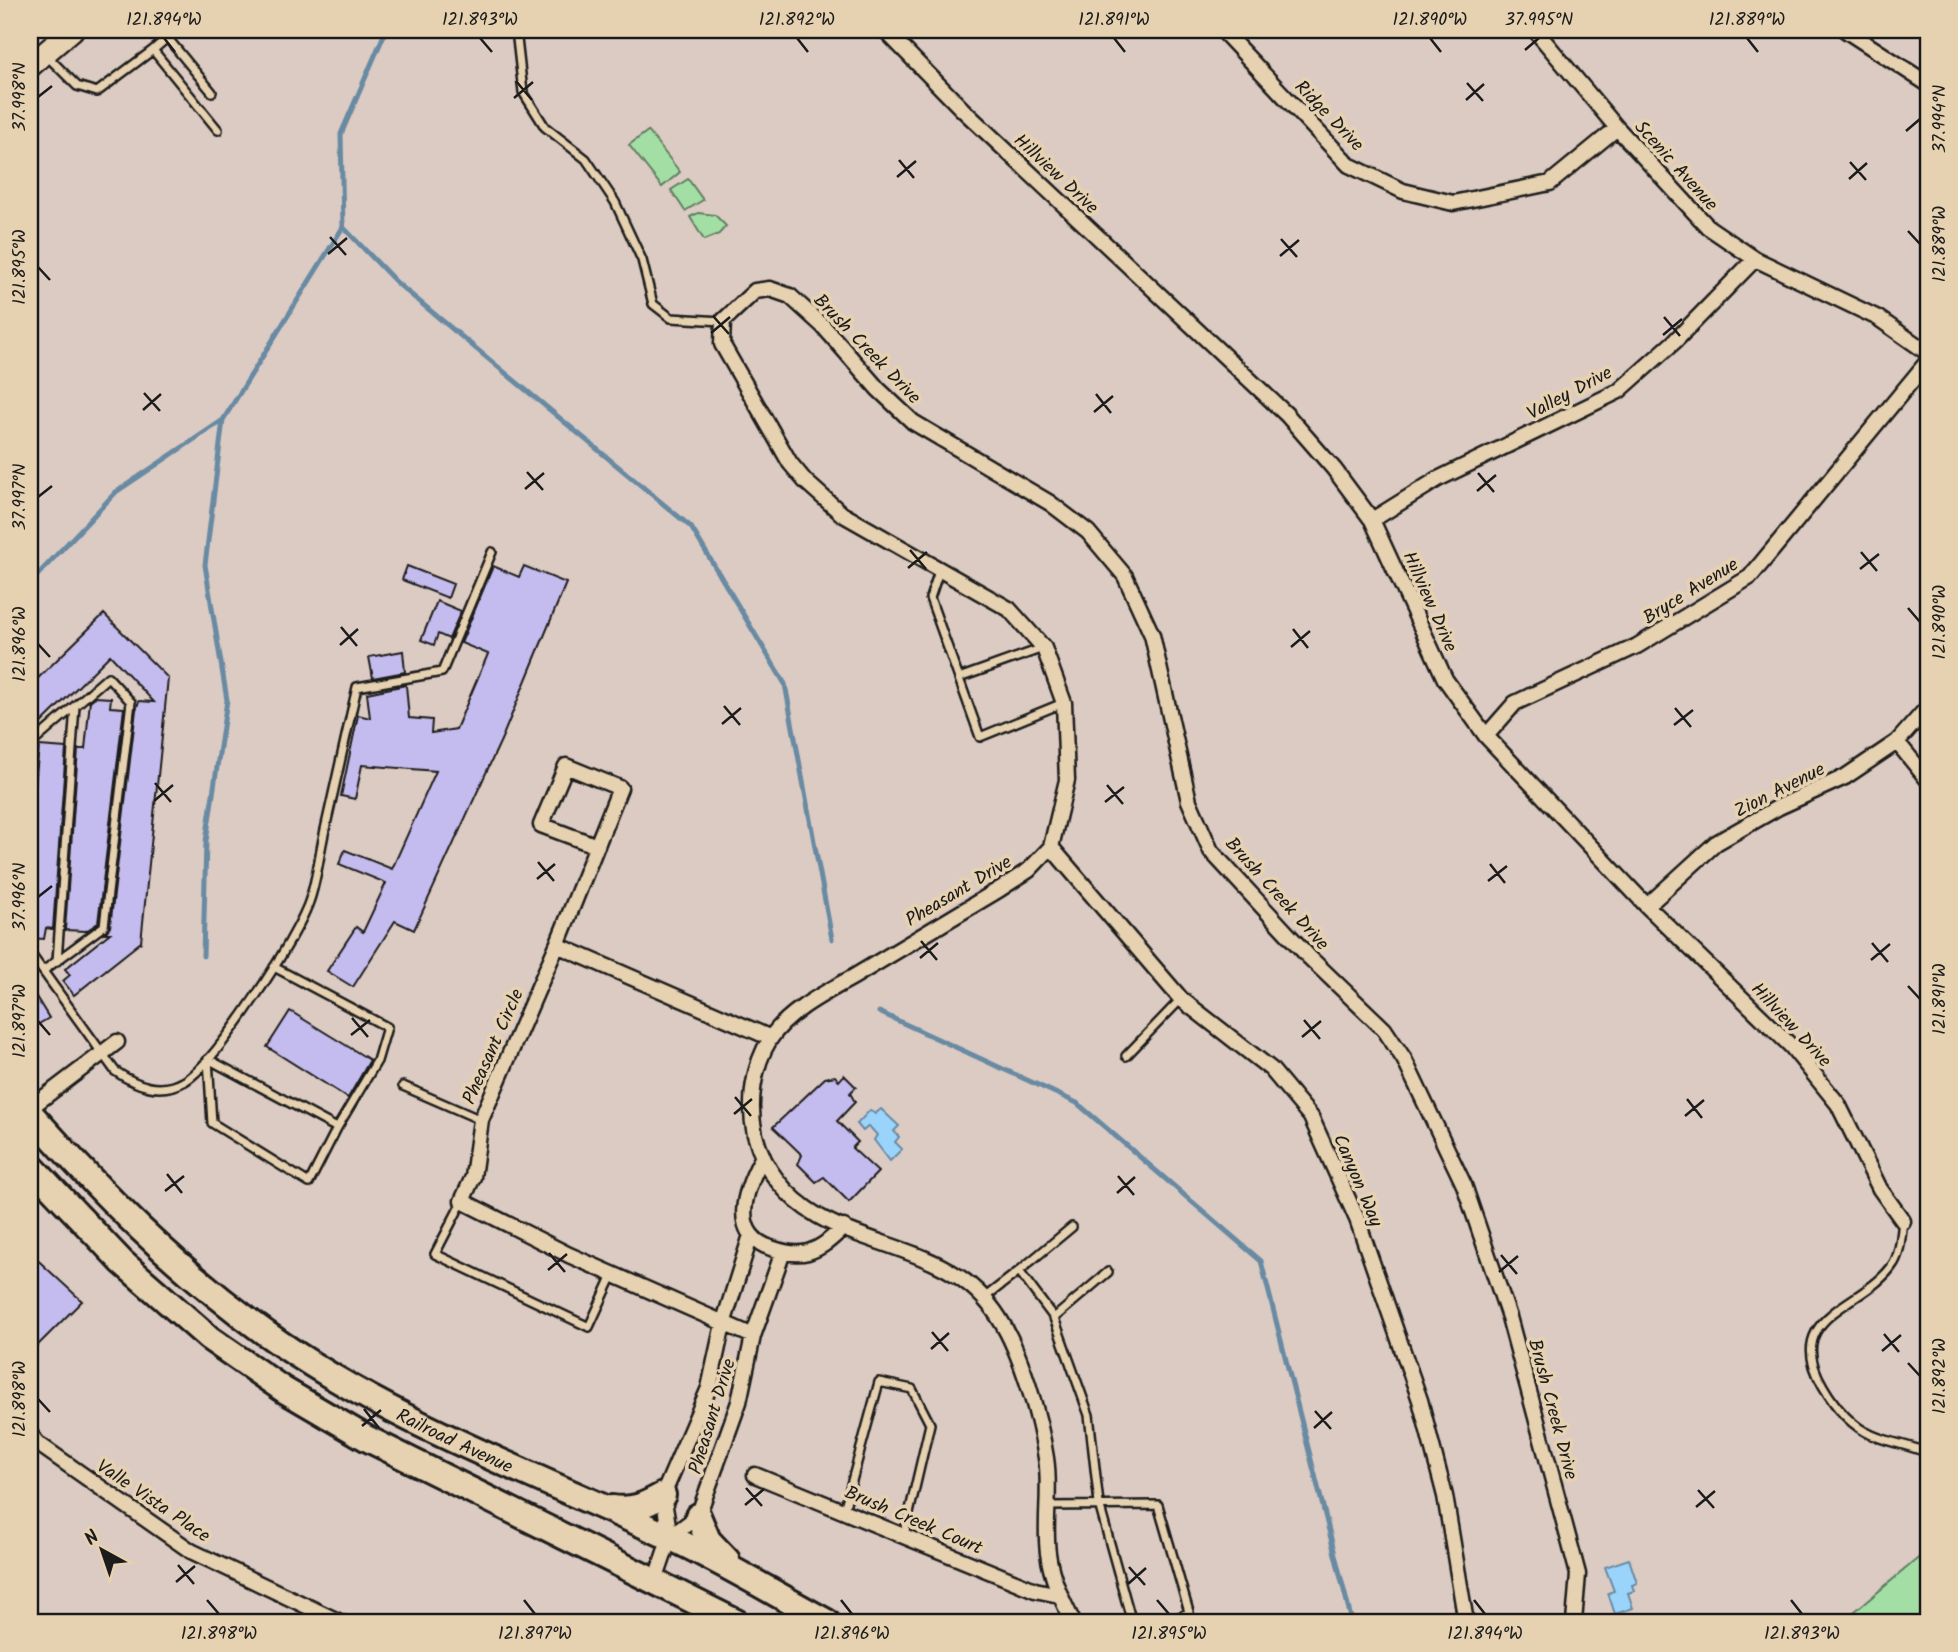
<svg xmlns="http://www.w3.org/2000/svg" width="1958" height="1652" font-family="Kalam,sans-serif">
<style>
.green{fill:#a3dfa5;stroke:#607e60;stroke-width:2}
.water{fill:#9bd4fb;stroke:#688aa2;stroke-width:2}
.lines{fill:none;stroke-linecap:round;stroke-linejoin:round}
.stream{stroke:#688aa2;stroke-width:5}
.building{fill:#c4bcee;stroke:#1c1c1c;stroke-width:2}
.service-casing{stroke:#1c1c1c;stroke-width:12}
.minor-casing{stroke:#1c1c1c;stroke-width:19}
.secondary-casing{stroke:#1c1c1c;stroke-width:26}
.trunk-casing{stroke:#1c1c1c;stroke-width:30}
.service{stroke:#e6d1b0;stroke-width:7}
.minor{stroke:#e6d1b0;stroke-width:14}
.secondary{stroke:#e6d1b0;stroke-width:21}
.trunk{stroke:#e6d1b0;stroke-width:24}
.ticks{fill:none;stroke:#1c1c1c;stroke-width:2.5}
.labels{text-anchor:middle;stroke-width:7;stroke-linejoin:round;paint-order:stroke}
.street-label{font-size:19px;fill:#1c1c1c;stroke:#e6d1b0}
.neatline{fill:none;stroke:#1c1c1c;stroke-width:2.5}
.ticks-label{font-size:18px;text-anchor:middle;fill:#1c1c1c}
</style>
<rect width="100%" height="100%" fill="#dccbc3"/>
<filter id="ink" filterUnits="userSpaceOnUse"><feTurbulence type="fractalNoise" baseFrequency=".0143" numOctaves="2"/><feDisplacementMap in="SourceGraphic" scale="14" xChannelSelector="R" yChannelSelector="G"/><feConvolveMatrix kernelMatrix="1 2 1 2 8 2 1 2 1" color-interpolation-filters="sRGB"/></filter>
<g filter="url(#ink)">
<path class="green" d="M648 131 680 172 662 187 629 145Z
M688 179 703 200 685 211 671 190Z
M698 213 715 215 726 226 719 234 704 240 690 217Z
M1928 1550V1622H1842Z"/>
<path class="water" d="M881 1109 899 1126 894 1131 899 1137 895 1142 902 1149 890 1161 874 1140 877 1135 869 1126 863 1131 857 1124 870 1110 875 1114Z
M1629 1559 1637 1583 1632 1585 1634 1591 1628 1593 1633 1608 1615 1614 1608 1593 1614 1591 1605 1567Z"/>
<g class="lines">
<path class="stream" d="M386 30 341 134 343 227 397 283 691 527 785 684 832 939
M30 583 116 492 223 420 343 227
M203 956 206 841 227 700 205 565 223 420
M879 1012 1077 1103 1261 1261 1352 1622"/>
</g>
<path class="building" d="M407 566 453 584 448 598 402 580Z
M493 566 519 577 524 566 566 583 502 738 414 930 395 921 353 987 327 971 356 927 363 932 386 883 339 864 345 850 392 869 436 771 362 765 355 799 341 796 358 715 370 718 367 693 406 685 409 718 432 720 431 733 456 729 488 654 461 643Z
M437 601 461 611 449 639 438 634 434 645 421 640Z
M104 614 168 678 141 942 74 995 63 981 70 975 65 969 110 933H105L110 927 136 710 139 701 154 702 110 655 30 734V686Z
M403 651 405 672 373 678 369 657Z
M95 697 111 698 110 707 124 708 98 923 86 931 65 930 78 749H85L90 701Z
M39 746 66 748 53 929 46 928 44 939 30 938V836Z
M30 987 49 1018 30 1029Z
M290 1011 370 1060 348 1098 267 1047Z
M844 1075 856 1087 850 1093 855 1102 837 1121 858 1142 852 1148 878 1172 849 1202 824 1177 816 1182 798 1164 802 1155 773 1127 825 1078 835 1076 839 1081Z
M30 1253 82 1301 37 1346 30 1338Z"/>
<g class="lines">
<defs>
<path id="service" d="M161 30 212 92
M516 30 523 92 545 127 586 159 615 202 642 260 653 304 671 318 723 321
M167 38 153 50 218 130
M47 56 77 86 97 92 153 50
M940 568 930 598 980 737 1063 703
M959 678 1043 648
M30 745 108 677 131 702 104 926 43 971
M30 953 115 1071C137 1086 160 1095 185 1081 217 1062 296 939 309 902 317 880 319 856 324 834 335 785 346 736 357 687L442 672 492 552
M57 961 75 706
M274 967 387 1027 377 1061 337 1128
M1126 1056 1181 999
M208 1059 337 1128 309 1183 212 1123Z
M403 1086 481 1120
M462 1202 435 1254 589 1327 613 1275
M1903 1221C1901 1234 1901 1251 1894 1263 1867 1307 1780 1313 1823 1386 1834 1405 1851 1426 1872 1435 1890 1443 1910 1445 1928 1453
M1019 1271 1072 1227
M984 1298 1019 1271 1054 1318 1089 1415 1099 1504 1131 1619 1135 1622
M1054 1318 1108 1272
M1049 1506 1158 1505 1189 1612 1170 1622
M844 1510 879 1382 912 1389 930 1424 904 1535"/>
<path id="minor" d="M885 30 962 109 1287 415 1334 469 1372 520 1445 679 1486 736 1647 906 1792 1047 1838 1104 1880 1189 1903 1221
M1222 30 1349 165 1403 191 1453 203 1550 183 1617 128
M1535 30 1617 128 1708 227 1755 259 1878 318 1928 353
M1845 30 1928 84
M1372 520 1438 479 1619 391 1674 342 1755 259
M1486 736 1515 703 1637 646 1750 577 1928 361
M1897 742 1928 780
M597 846 541 825 566 766 620 788 557 945 481 1120 473 1177 462 1201 569 1255 753 1336
M1051 847 1181 999 1271 1069 1311 1117 1357 1219 1420 1400 1445 1496 1466 1622
M1647 906 1716 843 1779 807 1845 777 1897 742 1928 707
M557 945 771 1038
M30 1108 117 1042
M761 1160C746 1188 728 1234 771 1248 782 1252 797 1255 808 1252 823 1248 834 1236 844 1227
M30 1434 37 1443 191 1551 340 1622
M755 1475 1035 1590 1059 1595
M670 1537 698 1516 739 1402 753 1336 783 1252
M655 1581 670 1537 663 1495 709 1388 723 1324 751 1235
M1073 1622C1062 1600 1051 1578 1048 1553 1044 1522 1051 1489 1046 1458 1040 1418 1021 1352 999 1318 957 1251 880 1251 818 1216 787 1198 764 1170 755 1135 748 1104 753 1066 770 1039 788 1011 827 992 855 976 903 947 952 918 1000 889L1029 870 1051 847 1067 780 1064 703 1044 648 1009 609 842 514 805 481 790 463 722 344 723 321 755 291 770 289 790 296 823 326 878 389 913 422 1050 503 1088 532 1125 576 1152 635 1189 801 1211 851 1309 957 1384 1029 1404 1059 1464 1185 1509 1317 1578 1574 1574 1622"/>
<path id="secondary" d="M30 66 72 30"/>
<g id="trunk">
<path id="s1" d="M30 1113C105 1197 172 1265 264 1332 387 1421 533 1473 669 1537 723 1562 775 1594 827 1622"/>
<path d="M30 1165 122 1262 209 1338 284 1390 366 1438 736 1622"/>
<path d="M612 1508C634 1511 645 1505 663 1495"/>
<path d="M698 1516 708 1540 727 1560"/>
</g>
</defs>
<use href="#service" class="service-casing"/>
<use href="#minor" class="minor-casing"/>
<use href="#secondary" class="secondary-casing"/>
<use href="#trunk" class="trunk-casing"/>
<use href="#service" class="service"/>
<use href="#minor" class="minor"/>
<use href="#secondary" class="secondary"/>
<use href="#trunk" class="trunk"/>
</g>
</g>
<path class="ticks" d="M164 38 175 52M480 38 492 52M797 38 808 52M1114 38 1125 52M1430 38 1441 52M1747 38 1758 52M1525 50 1539 38M516 81 532 100M1467 83 1483 101M38 97 52 86M514 98 533 82M1466 100 1484 84M1906 131 1920 119M899 160 914 178M1850 162 1866 180M897 177 916 161M1849 179 1867 163M1908 231 1920 244M330 237 346 255M1281 239 1297 257M328 254 347 238M1280 256 1299 240M38 267 50 280M713 316 729 334M1664 317 1680 336M711 333 730 317M1663 335 1682 319M144 393 160 411M1096 394 1111 413M143 410 161 394M1094 412 1113 396M527 472 543 490M1478 473 1494 492M525 489 544 473M1477 491 1496 475M38 497 52 486M910 550 926 569M1861 552 1877 571M908 568 927 552M1860 569 1879 554M1908 608 1920 622M341 627 357 646M1293 629 1308 648M38 644 50 657M340 645 358 629M1291 647 1310 631M724 706 740 725M1675 708 1691 727M722 724 741 708M1674 725 1693 710M155 783 171 802M1107 785 1123 804M154 801 173 785M1105 802 1124 787M538 862 554 881M1490 864 1505 883M537 879 555 864M1488 881 1507 866M38 897 52 886M921 941 937 960M1872 943 1888 962M920 958 938 943M1871 960 1890 944M1908 986 1920 999M352 1018 368 1037M1304 1020 1320 1039M38 1021 50 1035M351 1035 370 1020M1302 1037 1321 1021M735 1097 751 1116M1687 1099 1702 1118M734 1114 752 1099M1685 1116 1704 1100M167 1174 182 1193M1118 1176 1134 1195M165 1191 184 1176M1117 1193 1135 1177M549 1253 565 1272M1501 1255 1517 1274M548 1270 567 1254M1499 1272 1518 1256M932 1332 948 1351M1884 1334 1899 1352M931 1349 949 1333M1882 1351 1901 1335M1908 1363 1920 1376M38 1399 50 1412M364 1409 379 1428M1315 1411 1331 1429M362 1426 381 1410M1314 1428 1332 1412M746 1488 762 1506M1698 1490 1714 1508M745 1505 764 1489M1696 1507 1715 1491M178 1565 194 1584M1129 1567 1145 1585M176 1582 195 1566M1128 1584 1146 1568M207 1600 219 1614M524 1600 535 1614M841 1600 852 1614M1157 1600 1169 1614M1474 1600 1485 1614M1791 1600 1802 1614"/>
<g class="labels">
<g class="street-label">
<text transform="translate(1330 115) rotate(46)" y="7">Ridge Drive</text>
<text transform="translate(1677 165) rotate(48)" y="7">Scenic Avenue</text>
<text transform="translate(1057 173) rotate(43)" y="7">Hillview Drive</text>
<text transform="translate(868 348) rotate(46)" y="7">Brush Creek Drive</text>
<text transform="translate(1569 392) rotate(-28)" y="7">Valley Drive</text>
<text transform="translate(1690 590) rotate(-32)" y="7">Bryce Avenue</text>
<text transform="translate(1431 601) rotate(66)" y="7">Hillview Drive</text>
<text transform="translate(1779 789) rotate(-27)" y="7">Zion Avenue</text>
<text transform="translate(958 890) rotate(-31)" y="7">Pheasant Drive</text>
<text transform="translate(1278 893) rotate(48)" y="7">Brush Creek Drive</text>
<text transform="translate(1792 1024) rotate(47)" y="7">Hillview Drive</text>
<text transform="translate(492 1046) rotate(-66)" y="7">Pheasant Circle</text>
<text transform="translate(1359 1180) rotate(67)" y="7">Canyon Way</text>
<text transform="translate(1554 1409) rotate(75)" y="7">Brush Creek Drive</text>
<text transform="translate(711 1416) rotate(-73)" y="7">Pheasant Drive</text>
<text dy="7" stroke="none"><textPath href="#s1" startOffset="541">Railroad Avenue</textPath></text>
<text transform="translate(154 1500) rotate(34)" y="7">Valle Vista Place</text>
<text transform="translate(914 1519) rotate(23)" y="7">Brush Creek Court</text>
</g>
</g>
<rect width="1958" height="1652" fill="none" stroke="#e6d1b0" stroke-width="77"/>
<g transform="translate(102 1550) rotate(320)" stroke="#e6d1b0" stroke-width="5" paint-order="stroke">
<path d="M0-5L12 26L0 18L-12 26Z" fill="#1c1c1c"/>
<text y="-10" font-size="19" font-weight="bold" text-anchor="middle" fill="#1c1c1c">N</text>
</g>
<rect x="38" y="38" width="1882" height="1576" class="neatline"/>
<g class="ticks-label">
<text x="164" y="25">121.894°W</text>
<text x="480" y="25">121.893°W</text>
<text x="797" y="25">121.892°W</text>
<text x="1114" y="25">121.891°W</text>
<text x="1430" y="25">121.890°W</text>
<text x="1539" y="25">37.995°N</text>
<text x="1747" y="25">121.889°W</text>
<text transform="translate(19 97) rotate(-90)" y="6">37.998°N</text>
<text transform="translate(1939 119) rotate(-90)" y="6">37.994°N</text>
<text transform="translate(1939 244) rotate(-90)" y="6">121.889°W</text>
<text transform="translate(19 267) rotate(-90)" y="6">121.895°W</text>
<text transform="translate(19 497) rotate(-90)" y="6">37.997°N</text>
<text transform="translate(1939 622) rotate(-90)" y="6">121.890°W</text>
<text transform="translate(19 644) rotate(-90)" y="6">121.896°W</text>
<text transform="translate(19 897) rotate(-90)" y="6">37.996°N</text>
<text transform="translate(1939 999) rotate(-90)" y="6">121.891°W</text>
<text transform="translate(19 1021) rotate(-90)" y="6">121.897°W</text>
<text transform="translate(1939 1376) rotate(-90)" y="6">121.892°W</text>
<text transform="translate(19 1399) rotate(-90)" y="6">121.898°W</text>
<text x="219" y="1639">121.898°W</text>
<text x="535" y="1639">121.897°W</text>
<text x="852" y="1639">121.896°W</text>
<text x="1169" y="1639">121.895°W</text>
<text x="1485" y="1639">121.894°W</text>
<text x="1802" y="1639">121.893°W</text>
</g>
</svg>
